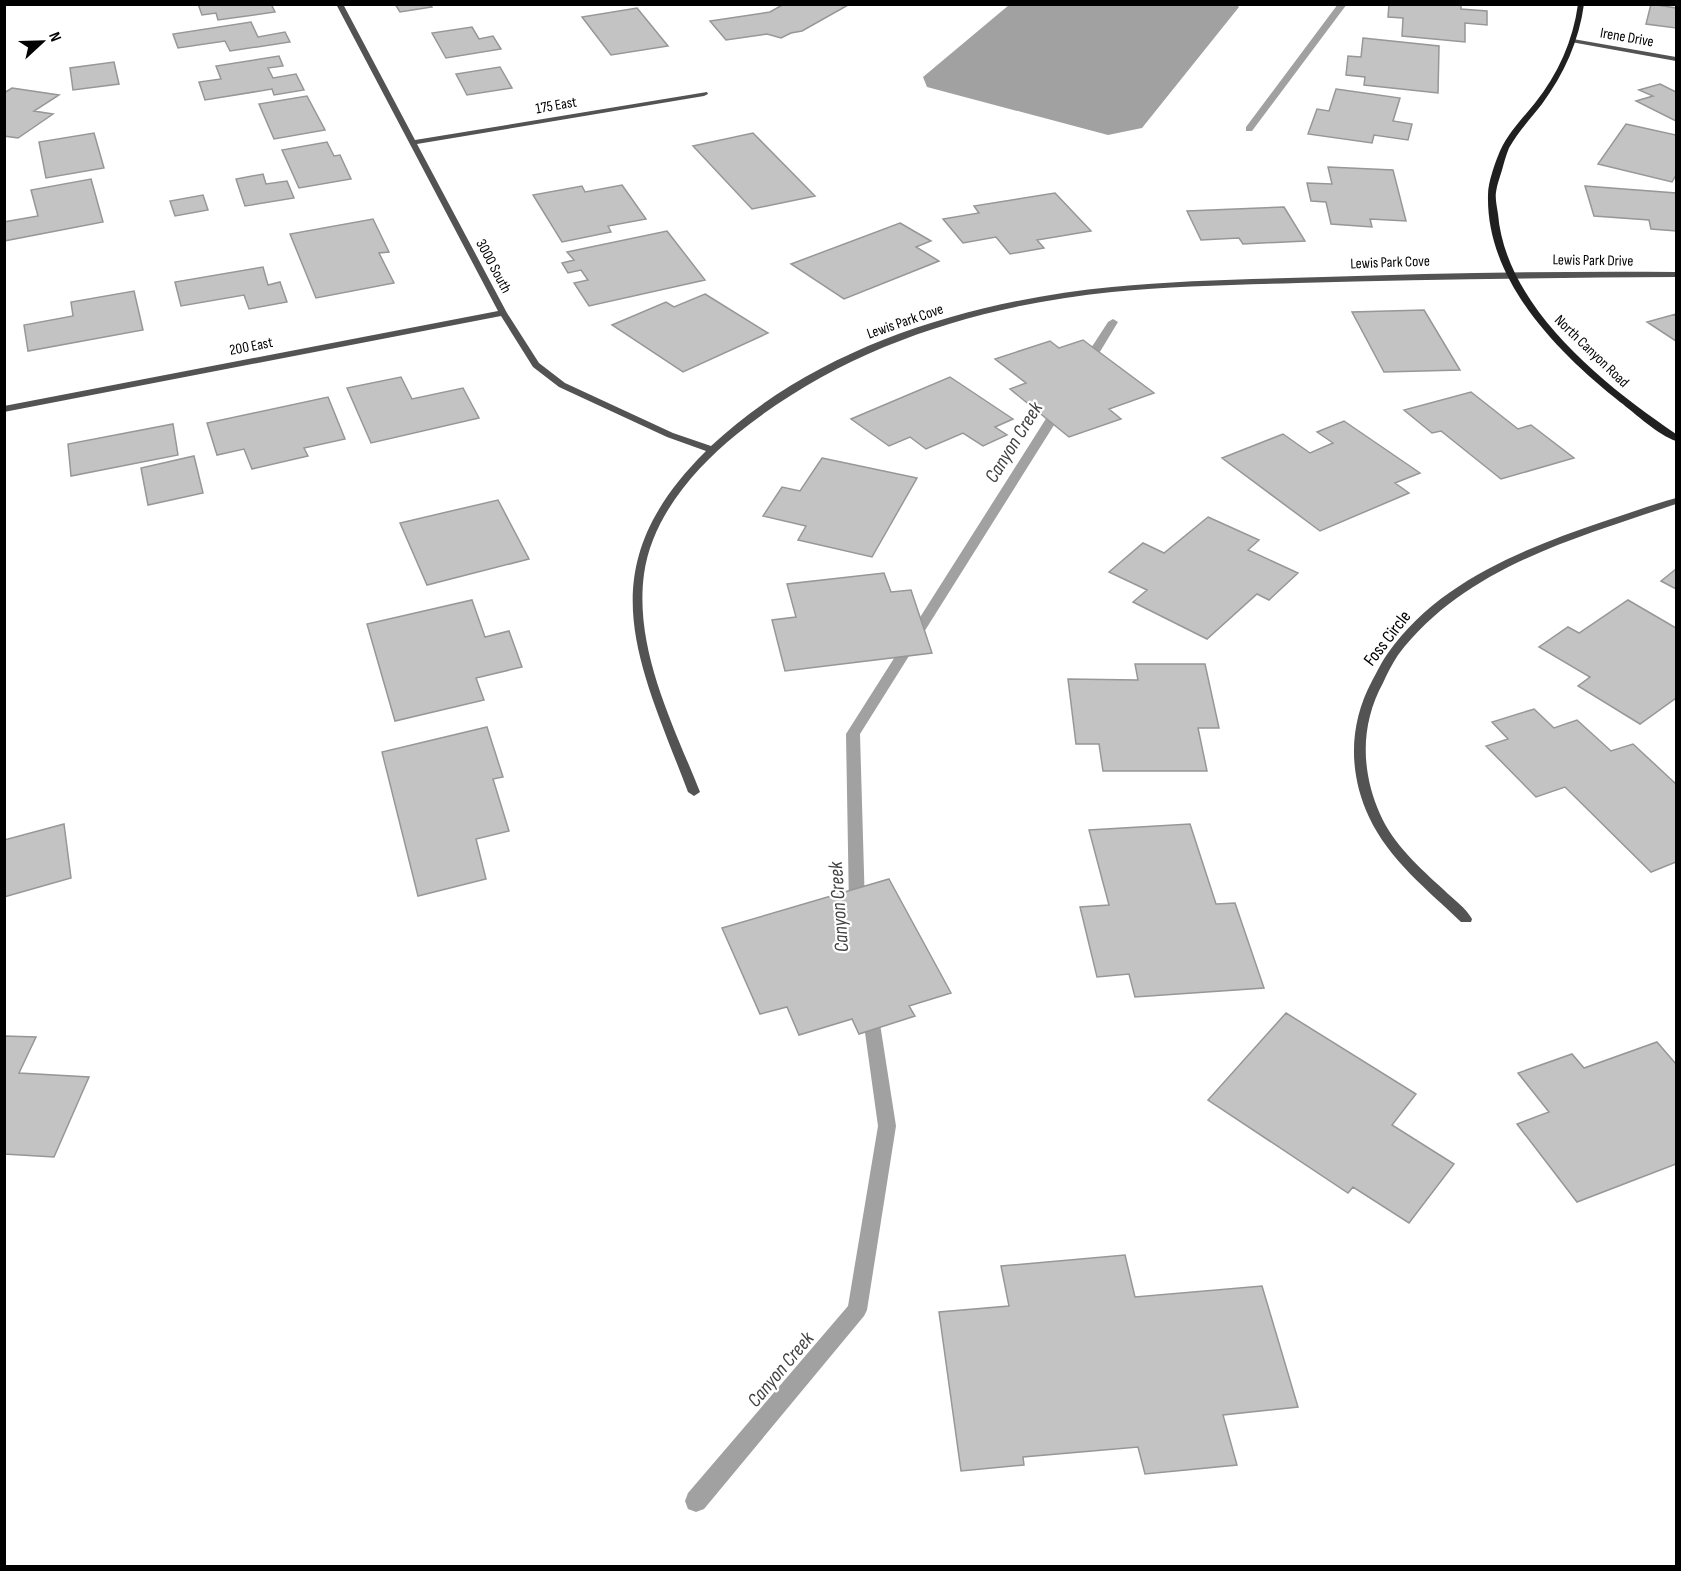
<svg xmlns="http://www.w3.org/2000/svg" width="1681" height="1571" font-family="'Sofia Sans Condensed',sans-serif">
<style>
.water{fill:#a1a1a1}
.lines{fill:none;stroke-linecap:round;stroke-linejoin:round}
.stream{fill:#a1a1a1;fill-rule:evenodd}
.building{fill:#c3c3c3;stroke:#979797;stroke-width:1.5}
.street{fill:#535353;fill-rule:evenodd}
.secondary{fill:#202020;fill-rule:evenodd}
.labels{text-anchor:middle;stroke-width:4.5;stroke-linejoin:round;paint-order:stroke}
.far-street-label{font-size:15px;fill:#000;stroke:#fff}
.street-label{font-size:18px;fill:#000;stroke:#fff}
.water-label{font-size:20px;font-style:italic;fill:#424242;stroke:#fff}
</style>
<rect width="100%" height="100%" fill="#fff"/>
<path class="water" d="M1236 4 1239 7 1142 128 1108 135 927 87 923 77 1009 5Z"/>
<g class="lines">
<path class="stream" d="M1338 4H1347L1252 131H1246V127Z
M1113 319 1118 322 1092 365 1090 367H1082L1080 365 1108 322Z
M1060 402 1066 406 860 734 865 907 863 911H851L849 907 846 734 1054 406Z
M870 1004 876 1006 878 1011 896 1126 867 1310 864 1316 704 1509 696 1512 688 1509 685 1501 688 1493 848 1306 878 1126 862 1011 864 1006Z"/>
</g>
<path class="building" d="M198 4H271L275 12 218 20 216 13 202 15Z
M395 4H430L432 7 400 12Z
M784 4H850L802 31 791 33 781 38 767 34 726 40 710 21 770 12Z
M1389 4H1461V9L1487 11V25L1465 23V42L1402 36 1403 18 1388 17Z
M1651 4 1676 8V28L1646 24Z
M637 8 668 46 611 55 582 17Z
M251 22 258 37 285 32 290 42 230 51 225 41 178 48 173 34Z
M472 27 479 39 493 36 501 49 446 58 432 33Z
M1363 38 1439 46 1438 93 1364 85 1365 77 1346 75 1348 56 1361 57Z
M279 56 283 66 268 68 273 78 296 74 304 90 274 95 272 89 205 100 199 82 221 79 216 66Z
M114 62 119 84 73 90 70 68Z
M500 67 512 88 467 95 456 74Z
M1660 84 1676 92V121L1636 101 1653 96 1639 90Z
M12 88 59 95 34 111 53 114 18 138 4 136V93Z
M1336 89 1400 98 1393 121 1412 124 1408 140 1374 135 1372 143 1308 134 1317 109 1329 111Z
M307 96 325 130 274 139 259 104Z
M1626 124 1676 135V175L1672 182 1598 164Z
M94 133 104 168 46 178 39 142Z
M753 133 815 196 752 209 693 146Z
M327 142 334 156 340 155 351 179 299 188 282 150Z
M1328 167 1393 170 1406 221 1370 219 1372 227 1331 224 1326 202 1311 201 1307 183 1332 184Z
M263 174 266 184 287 181 294 198 245 206 236 179Z
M91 179 103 222 4 241V222L38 216 31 190Z
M622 185 646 219 608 226 611 232 562 242 533 195 582 186 585 192Z
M1585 186 1676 193V231L1651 229 1649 220 1594 216Z
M1055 193 1091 231 1037 240 1044 248 1010 254 996 237 963 243 943 219 979 213 974 206Z
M203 195 208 210 175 216 170 201Z
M1284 207 1305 241 1243 244 1239 238 1201 240 1187 211Z
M373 219 389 252 379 253 394 283 316 298 290 234Z
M900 223 931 241 916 247 939 261 844 299 791 264Z
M667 231 705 280 589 306 574 283 588 280 581 270 568 273 562 263 574 260 567 252Z
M263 267 268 285 280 282 287 302 249 309 244 295 181 306 175 282Z
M134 291 143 330 28 351 24 325 73 316 71 302Z
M705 294 768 333 683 372 612 325 666 302 674 307Z
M1424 310 1460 370 1384 372 1352 312Z
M1676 314V341L1647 322Z
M1083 340 1154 393 1109 409 1121 419 1069 437 1010 389 1026 383 995 359 1050 341 1059 348Z
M401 377 412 399 463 388 479 418 371 443 347 388Z
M950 377 1013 419 995 427 1007 435 983 446 963 433 926 449 910 437 889 446 851 419Z
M1471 392 1518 429 1531 425 1574 458 1501 479 1441 431 1432 433 1404 410Z
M328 397 345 439 304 448 308 456 252 469 244 449 217 455 207 423Z
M1344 421 1420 473 1395 483 1409 493 1320 531 1222 458 1283 434 1310 453 1333 443 1317 432Z
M173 424 178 455 71 476 68 444Z
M194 456 203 493 148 505 141 468Z
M822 458 917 478 872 557 798 540 806 526 763 516 782 487 800 491Z
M498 500 529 559 427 585 400 523Z
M1208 517 1259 540 1248 550 1298 573 1269 600 1257 594 1207 639 1133 602 1147 590 1109 572 1143 543 1164 553Z
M1676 569V589L1661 581Z
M884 573 891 592 911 590 932 653 785 671 772 620 796 617 787 584Z
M472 600 485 637 509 631 522 667 476 678 484 700 395 721 367 624Z
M1628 600 1676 628V698L1640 724 1578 686 1590 677 1539 647 1568 627 1579 633Z
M1135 664H1205L1219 728H1198L1207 771H1103L1099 744H1076L1068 679 1138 680Z
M1534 709 1554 728 1577 720 1611 751 1633 744 1676 784V862L1651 872 1565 787 1536 797 1486 746 1508 739 1492 722Z
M487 727 503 777 493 779 509 831 476 839 486 879 418 896 382 752Z
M64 824 71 878 4 897V840Z
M1190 824 1216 904 1235 903 1264 988 1135 997 1129 974 1097 977 1080 907 1109 905 1089 830Z
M889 879 951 993 909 1006 915 1016 859 1034 852 1019 799 1035 787 1007 760 1014 722 928Z
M1286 1013 1416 1094 1392 1125 1454 1164 1409 1223 1353 1187 1348 1193 1208 1100Z
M4 1036 36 1037 19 1073 89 1077 54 1157 4 1154Z
M1657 1042 1676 1064V1164L1577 1202 1517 1124 1549 1112 1518 1073 1572 1054 1584 1068Z
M1125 1255 1135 1297 1262 1286 1298 1407 1223 1415 1237 1465 1145 1474 1138 1447 1023 1457 1024 1465 961 1471 939 1312 1009 1306 1001 1266Z"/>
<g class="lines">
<path class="street" d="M336 4H343L415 140 707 92 708 94 704 96 417 144 507 313 539 363 565 383 673 433 711 446C818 346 969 301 1112 287 1182 280 1253 279 1323 277 1441 273 1558 271 1676 272V277C1550 278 1424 279 1298 283 1236 285 1173 286 1112 292 976 306 844 347 737 434 694 469 652 517 644 574 634 649 673 724 700 792L694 796 688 792C637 658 587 569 706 451L667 437 559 387 533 367 501 316 4 412V406L498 311Z
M1573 39 1676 57V61L1571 42V40Z
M1676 498V504C1576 538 1465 567 1398 655 1392 664 1387 674 1383 683 1360 725 1361 771 1380 814 1393 844 1420 868 1444 890 1453 899 1466 908 1472 919L1471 922H1461C1428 890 1389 860 1369 817 1348 772 1349 724 1372 681 1377 672 1382 661 1388 653 1438 582 1523 549 1602 522 1627 514 1651 505 1676 498Z"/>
<path class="secondary" d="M1578 4H1584C1579 41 1564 74 1542 104 1531 118 1518 132 1509 148 1506 155 1504 163 1502 170 1500 177 1497 184 1496 192 1495 199 1497 207 1498 214 1506 308 1604 385 1676 434V441C1658 435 1636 414 1620 402 1558 353 1486 281 1488 195 1488 182 1495 163 1500 151 1508 133 1523 118 1535 103 1558 74 1573 41 1578 4Z"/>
</g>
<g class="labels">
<g class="far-street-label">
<text transform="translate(1627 37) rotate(10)" y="5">Irene Drive</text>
<text transform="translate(556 105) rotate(-10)" y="5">175 East</text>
<text transform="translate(1593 260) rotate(1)" y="5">Lewis Park Drive</text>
<text transform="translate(1390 262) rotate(-2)" y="5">Lewis Park Cove</text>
<text transform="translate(494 266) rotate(62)" y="5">3000 South</text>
<text transform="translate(905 321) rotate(-19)" y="5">Lewis Park Cove</text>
<text transform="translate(251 346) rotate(-11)" y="5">200 East</text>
<text transform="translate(1592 351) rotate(44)" y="5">North Canyon Road</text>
</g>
<g class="street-label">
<text transform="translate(1387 638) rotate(-52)" y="6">Foss Circle</text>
</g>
<g class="water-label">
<text transform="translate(1013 442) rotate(-58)" y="7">Canyon Creek</text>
<text transform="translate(838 907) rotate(-94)" y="7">Canyon Creek</text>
<text transform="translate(780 1369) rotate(-50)" y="7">Canyon Creek</text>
</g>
</g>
<rect width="1681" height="1571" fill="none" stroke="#000000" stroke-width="12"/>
<g transform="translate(42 42) rotate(68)" stroke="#ffffff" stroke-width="4.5" paint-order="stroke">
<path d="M0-4.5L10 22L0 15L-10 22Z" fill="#000000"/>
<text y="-9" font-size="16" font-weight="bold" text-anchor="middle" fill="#000000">N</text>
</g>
</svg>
